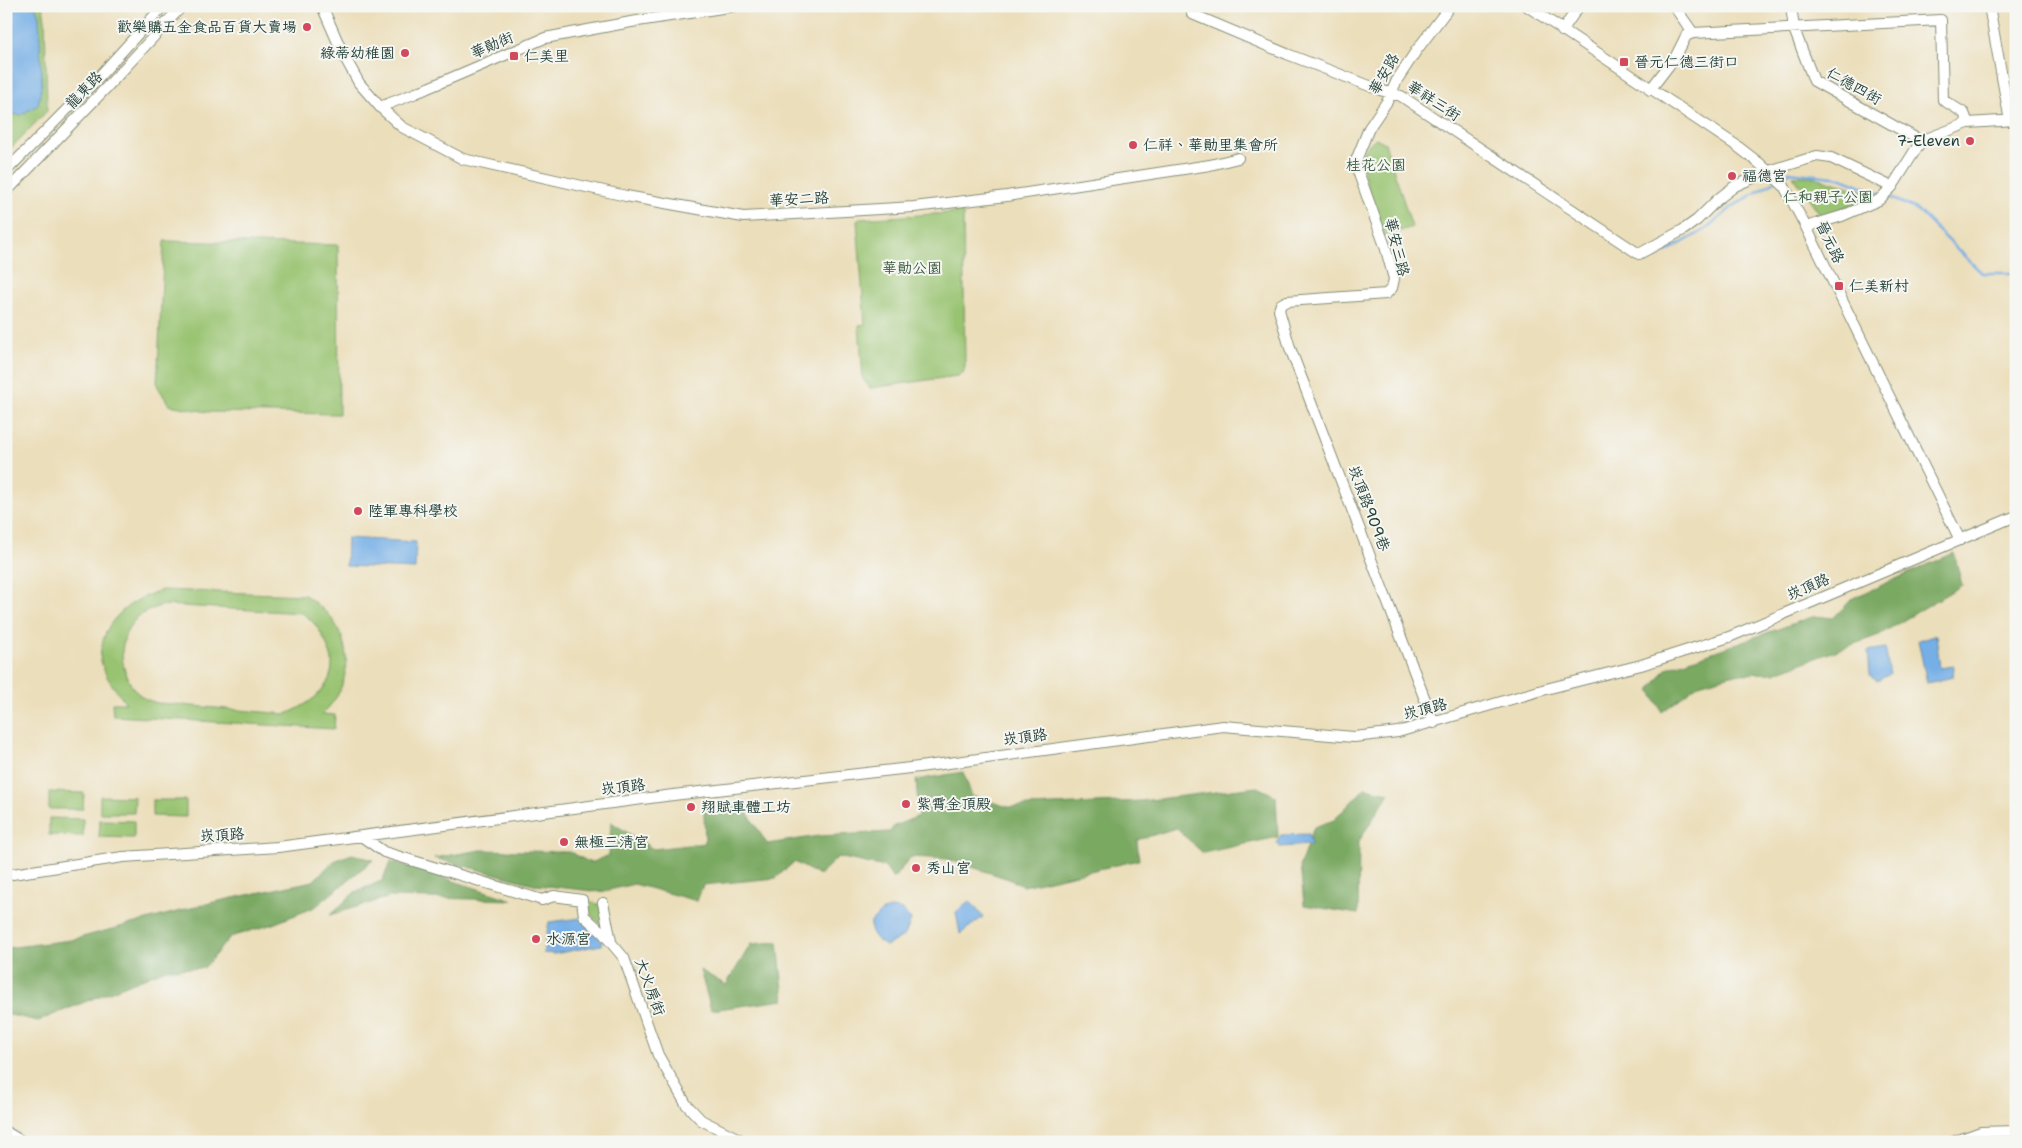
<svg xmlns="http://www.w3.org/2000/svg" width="2022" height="1148" font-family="'Shantell Sans','LXGW WenKai TC',sans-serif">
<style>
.green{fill:#98c370;stroke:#5c8052;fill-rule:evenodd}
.forest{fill:#7aa962;stroke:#4c734b}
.water{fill:#76afe6;stroke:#4a768d}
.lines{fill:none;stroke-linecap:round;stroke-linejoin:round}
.stream{stroke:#76afe6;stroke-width:2.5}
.minor-casing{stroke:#858e77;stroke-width:12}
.minor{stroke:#fff;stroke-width:10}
.poi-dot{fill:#d1495b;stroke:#f6f6f2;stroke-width:2}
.labels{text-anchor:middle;stroke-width:4;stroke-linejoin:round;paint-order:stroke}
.poi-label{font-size:15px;fill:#1f3d34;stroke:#f6f6f2;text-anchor:start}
.street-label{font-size:15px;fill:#1f3d34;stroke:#f6f6f2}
.park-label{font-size:15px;fill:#3d5e43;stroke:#f6f6f2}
</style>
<rect width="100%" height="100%" fill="#f6f6f2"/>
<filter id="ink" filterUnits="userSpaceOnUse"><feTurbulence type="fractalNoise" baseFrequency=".02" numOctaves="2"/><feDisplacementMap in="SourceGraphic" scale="10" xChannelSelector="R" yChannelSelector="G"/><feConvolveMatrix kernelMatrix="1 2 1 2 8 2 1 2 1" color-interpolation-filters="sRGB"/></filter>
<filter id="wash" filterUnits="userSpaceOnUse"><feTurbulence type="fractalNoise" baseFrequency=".0096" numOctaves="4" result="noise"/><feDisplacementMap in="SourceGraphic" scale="20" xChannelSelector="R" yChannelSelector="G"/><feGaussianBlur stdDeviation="1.12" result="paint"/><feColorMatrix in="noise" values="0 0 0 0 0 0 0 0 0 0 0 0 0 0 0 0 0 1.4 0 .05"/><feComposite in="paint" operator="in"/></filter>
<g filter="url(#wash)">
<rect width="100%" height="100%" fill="#ebdeba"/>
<path class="green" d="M6 6H43L45 20 47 111 6 153Z
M1376 138 1385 143 1412 227 1383 237 1360 161C1361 152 1369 143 1376 138Z
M1793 176H1811L1874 194 1873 196 1822 217Z
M963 212 965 367 963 373 957 376 870 388 863 379 859 325 865 324 857 221 860 219Z
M164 241 338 245 339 414 207 412 169 405 157 385Z
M162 590 305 595C315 603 327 611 334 622 354 652 349 690 322 714L335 715 334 729 113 716 112 703H126C115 689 103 676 100 656 100 652 102 646 103 641 110 614 136 598 162 590ZM164 605 302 613C314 621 320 630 326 643 328 649 332 656 332 662 333 689 308 705 286 714L157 703C152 701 146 700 142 697 120 680 115 641 134 621 141 612 154 608 164 605Z
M49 792 84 793 83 809H49Z
M100 796 135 797 134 813H100Z
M152 800H186V817L152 816Z
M49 818 83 819V836L49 835Z
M100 820 134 821V838L99 837Z
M591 902 600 905 604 920 599 923 586 909V903Z"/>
<path class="forest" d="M1954 553 1962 585 1879 635 1774 673 1735 674 1699 684 1662 712 1650 690 1667 668 1815 616 1833 618 1853 598Z
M963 772 972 796 1008 807 1141 801 1257 787 1276 796 1278 837 1203 853 1176 828 1137 840 1139 860 1023 886 1009 879 947 859 911 857 893 879 885 867 838 857 819 875 794 862 776 878 703 885 697 901 634 884 601 892 537 885 434 858 481 850 570 852 591 863 609 855 611 822 653 849 705 843 704 812 742 804 767 844 819 836 890 832 894 826 919 816 916 780Z
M1365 788 1389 793 1359 841 1358 914 1304 905 1300 865 1314 827 1334 820Z
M352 854 373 860 315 907 273 924 230 937 204 968 166 969 38 1021 6 1014V948L71 940 214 902 313 881 334 861Z
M391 861 513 900 390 897 330 915 355 892 382 881Z
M778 942 784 1000 711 1010 700 970 726 985 751 944Z"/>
<path class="water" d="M6 6H35L39 16 42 84 38 105 21 115 6 114Z
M347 538 416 542 415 569 346 566Z
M1936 635 1940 668 1954 666 1953 677 1927 683 1918 640Z
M1885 648 1890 674 1877 681 1870 676 1868 651Z
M1309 834 1311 845 1280 847 1277 842 1281 835Z
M970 901 983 917 960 934 956 912Z
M891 908 903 910 911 920 905 935 886 946C876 940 869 935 871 922L881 912Z
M581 918 602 941 601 945 554 954 543 953 549 922Z"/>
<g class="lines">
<path class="stream" d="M1779 178 1789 172 1842 178 1881 194
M1886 196 1916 209 1982 273H2016
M1657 257 1708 228 1732 207 1775 181"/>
</g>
</g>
<g filter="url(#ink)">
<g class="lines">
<defs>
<path id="minor" d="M322 6 343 54 359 83 380 107 416 93 545 38 631 22 735 6
M1192 6V14L1287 54 1380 90 1401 96 1639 254 1683 230 1697 220 1718 199 1735 186 1769 171 1817 156 1831 158 1892 187
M1527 6 1737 146 1759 163 1784 186 1806 227 1960 540
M1674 6 1693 33
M1791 6 1794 29 1814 81 1921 141
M1989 6 2010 121
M1562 31 1579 6
M1650 90 1676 56 1686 36 1693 33 1941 20 1943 100 1964 113 1968 123
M380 107 402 127 463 159 626 196 743 217 914 207 1007 196 1210 165 1238 158
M6 171 97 79 163 6
M6 192 106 88 182 6
M1806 227 1842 216 1879 200 1892 187 1921 141 1968 123 2016 120
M1434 723 1290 348 1279 310 1281 304 1287 301 1386 294 1392 288 1394 279 1385 246 1355 163 1369 128 1388 100 1397 80 1416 51 1450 6
M361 836 384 852 542 900 554 896 582 900 584 916 603 933 624 958 658 1055 686 1104 701 1120 745 1142
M6 875 123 857 278 847 673 795 919 767 1223 726 1354 737 1398 732 1546 689 1641 665 1729 637 2016 516
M603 903 611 941
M6 1132 23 1142
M1953 1142 1981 1132 2016 1131"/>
</defs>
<use href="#minor" class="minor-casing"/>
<use href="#minor" class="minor"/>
</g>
</g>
<g class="poi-dot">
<circle cx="307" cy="27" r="5"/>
<circle cx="405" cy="53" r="5"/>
<rect x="509" y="51" width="10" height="10" rx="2.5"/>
<rect x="1619" y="57" width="10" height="10" rx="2.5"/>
<circle cx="1970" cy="141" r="5"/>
<circle cx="1133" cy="145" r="5"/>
<circle cx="1732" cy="176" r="5"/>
<rect x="1834" y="281" width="10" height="10" rx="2.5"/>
<circle cx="358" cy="511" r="5"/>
<circle cx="906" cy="804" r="5"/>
<circle cx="691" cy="807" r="5"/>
<circle cx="564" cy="842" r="5"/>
<circle cx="916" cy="868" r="5"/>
<circle cx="536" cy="939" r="5"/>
</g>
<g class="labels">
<g class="poi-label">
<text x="297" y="32" text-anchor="end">歡樂購五金食品百貨大賣場</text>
<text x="395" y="58" text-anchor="end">綠蒂幼稚園</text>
<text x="524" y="61">仁美里</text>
<text x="1634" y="67">晉元仁德三街口</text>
<text x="1960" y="146" text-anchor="end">7-Eleven</text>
<text x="1143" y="150">仁祥、華勛里集會所</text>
<text x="1742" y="181">福德宮</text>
<text x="1849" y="291">仁美新村</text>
<text x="368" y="516">陸軍專科學校</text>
<text x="916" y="809">紫霄金頂殿</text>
<text x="701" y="812">翔賦車體工坊</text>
<text x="574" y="847">無極三清宮</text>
<text x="926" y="873">秀山宮</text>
<text x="546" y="944">水源宮</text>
</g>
<g class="street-label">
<text transform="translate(492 45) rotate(-23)" y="5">華勛街</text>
<text transform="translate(1384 74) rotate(-60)" y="5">華安路</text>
<text transform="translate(1854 86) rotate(29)" y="5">仁德四街</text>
<text transform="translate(84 90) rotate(-46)" y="5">龍東路</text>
<text transform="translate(1434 101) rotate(33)" y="5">華祥三街</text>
<text transform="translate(799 199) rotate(-3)" y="5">華安二路</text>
<text transform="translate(1830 242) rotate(64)" y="5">晉元路</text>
<text transform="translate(1397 247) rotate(76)" y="5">華安三路</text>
<text transform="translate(1369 508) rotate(69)" y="5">崁頂路909巷</text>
<text transform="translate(1808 587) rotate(-24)" y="5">崁頂路</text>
<text transform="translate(1425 709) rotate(-15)" y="5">崁頂路</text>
<text transform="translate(1025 737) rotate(-8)" y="5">崁頂路</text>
<text transform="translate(623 787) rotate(-7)" y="5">崁頂路</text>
<text transform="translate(222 835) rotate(-4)" y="5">崁頂路</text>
<text transform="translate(650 987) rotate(70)" y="5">大火房街</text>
</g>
<g class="park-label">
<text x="1376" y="170">桂花公園</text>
<text x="1828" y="202">仁和親子公園</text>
<text x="912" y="273">華勛公園</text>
</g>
</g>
<rect width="2022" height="1148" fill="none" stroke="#f6f6f2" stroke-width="25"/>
</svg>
